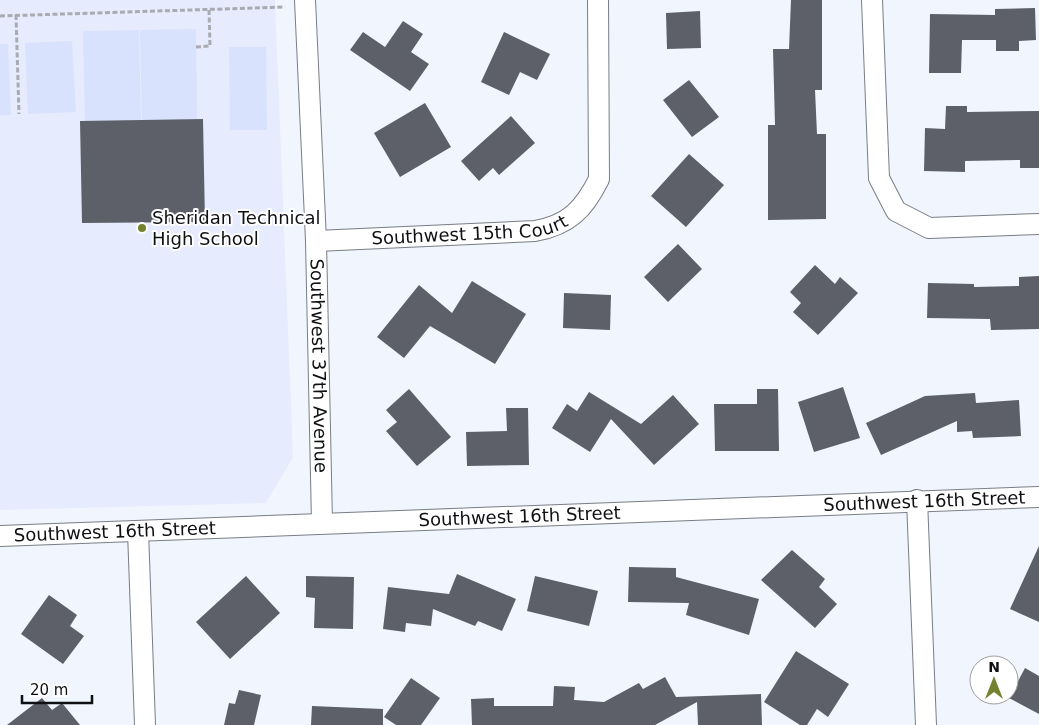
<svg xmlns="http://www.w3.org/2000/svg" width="1039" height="725" font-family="'DejaVu Sans',sans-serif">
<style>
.built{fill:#e6ecfd}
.green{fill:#d9e2fc}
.building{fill:#5d6068}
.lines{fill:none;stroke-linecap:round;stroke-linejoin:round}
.minor-casing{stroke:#797d85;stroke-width:22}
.path{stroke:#a8abb2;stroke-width:3;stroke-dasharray:5 2.5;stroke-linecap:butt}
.minor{stroke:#fff;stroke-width:20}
.poi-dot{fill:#728230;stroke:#fff;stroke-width:2}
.labels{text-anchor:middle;stroke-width:4;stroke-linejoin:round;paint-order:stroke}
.poi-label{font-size:18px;fill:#0f1013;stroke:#fff;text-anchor:start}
.street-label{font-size:18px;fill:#0f1013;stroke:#fff}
</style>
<rect width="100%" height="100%" fill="#f1f5fe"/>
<path class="built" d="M0 0H275L293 457 266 503 0 510Z"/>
<path class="green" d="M196 29 197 123 142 124 140 30Z
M139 30 141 124 85 125 83 31Z
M72 41 76 112 28 114 25 43Z
M0 44H8L11 115H0Z
M229 47H266L267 130H230Z"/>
<path class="building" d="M791 0H822V90H815L817 134H826V219L768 220V125H775L773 49H789Z
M1035 8 1036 40 1019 41V51H996V40H962L961 73H929L930 14 995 15V9Z
M700 11 701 48 667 49 666 13Z
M403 21 423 34 411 52 429 64 410 91 350 50 363 32 385 47Z
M504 32 550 54 537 80 520 72 509 95 481 82Z
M689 80 719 117 692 137 663 100Z
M425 103 451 147 400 177 374 133Z
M946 106H967V112L1039 111V168H1020V160L965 161V172L924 171 925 128 945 129Z
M511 116 535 143 499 175 493 168 479 181 461 161Z
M203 119 205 222 82 223 80 121Z
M689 154 724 185 686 227 651 196Z
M678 244 702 269 668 302 644 277Z
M815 265 835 284 840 277 858 293 818 335 793 312 801 303 790 292Z
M1039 276V329L991 330 990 319 927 318 928 283 974 284V287L1019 286V277Z
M472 281 526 314 495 364 430 326 404 358 377 337 419 285 452 313Z
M564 293 611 295 610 330 563 328Z
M843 387 860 438 814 452 798 402Z
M409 389 451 437 417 466 386 431 397 422 386 410Z
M757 389H778L779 451H715L714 404H757Z
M589 392 641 424 673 395 699 424 654 465 611 419 590 452 552 428 567 404 577 411Z
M975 393 976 403 1019 400 1021 436 973 438 972 431 957 432V421L881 455 866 423 925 396Z
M506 408H528L529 465 467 466 466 432 507 431Z
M1039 546V622L1010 609Z
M792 550 825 579 819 587 837 604 815 628 761 580Z
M629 567 676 568V577L759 599 749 635 686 615 689 603 628 602Z
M457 574 516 599 502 631 478 621 475 626 433 609 431 626 406 623 405 632 383 629 388 587 449 594Z
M246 576 280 613 230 659 196 622Z
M306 576 354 577 353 629 314 628 315 598 306 597Z
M535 576 598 591 589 626 527 611Z
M49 595 77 615 70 626 84 636 63 664 21 634Z
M796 651 849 684 828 717 817 709 807 725H800L764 702Z
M1025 668 1039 676V714L1009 698Z
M665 677 676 697 761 694 762 725H698L697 702 655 725H472L471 699 494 698V706H553L554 686 575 687 574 700 604 702 639 683 643 689Z
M411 678 440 698 421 725H396L384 717Z
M239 690 261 695 254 725H224L229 703 235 704Z
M42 698 52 710 62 703 80 725H7Z
M312 706 383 709V725H311Z"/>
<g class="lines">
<defs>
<g id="minor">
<path id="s1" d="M305 0 316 241 322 523"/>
<path d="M872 0 879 178 896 211 929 228 1039 224"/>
<path id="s2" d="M316 241 535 231C569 225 584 209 599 179L598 0"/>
<path d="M917 500 926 725"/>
<path d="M138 531 145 725"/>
<path id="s3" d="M0 536 1039 497"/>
</g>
</defs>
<use href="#minor" class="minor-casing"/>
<path class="path" d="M16 15 19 114
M0 16 285 7
M196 47 210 46 209 9"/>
<use href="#minor" class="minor"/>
</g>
<circle class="poi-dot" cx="142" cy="228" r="5"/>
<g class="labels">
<g class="poi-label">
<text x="152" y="224">Sheridan Technical<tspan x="152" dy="21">High School</tspan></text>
</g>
<g class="street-label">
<text dy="6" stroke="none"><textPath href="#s2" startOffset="154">Southwest 15th Court</textPath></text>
<text dy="6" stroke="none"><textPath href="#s1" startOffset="366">Southwest 37th Avenue</textPath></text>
<text dy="6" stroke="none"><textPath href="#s3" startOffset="925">Southwest 16th Street</textPath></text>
<text dy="6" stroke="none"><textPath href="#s3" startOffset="520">Southwest 16th Street</textPath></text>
<text dy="6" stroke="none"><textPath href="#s3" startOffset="115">Southwest 16th Street</textPath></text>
</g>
</g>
<g transform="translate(994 680)"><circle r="24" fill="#ffffff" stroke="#9f9fa1"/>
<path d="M0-4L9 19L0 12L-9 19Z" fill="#728230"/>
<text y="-8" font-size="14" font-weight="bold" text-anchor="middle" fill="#0f1013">N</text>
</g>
<path d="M22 695v8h70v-8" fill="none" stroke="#0f1013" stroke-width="2.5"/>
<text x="30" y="695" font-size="15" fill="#0f1013" stroke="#ffffff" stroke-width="4" paint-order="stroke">20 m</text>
</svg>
